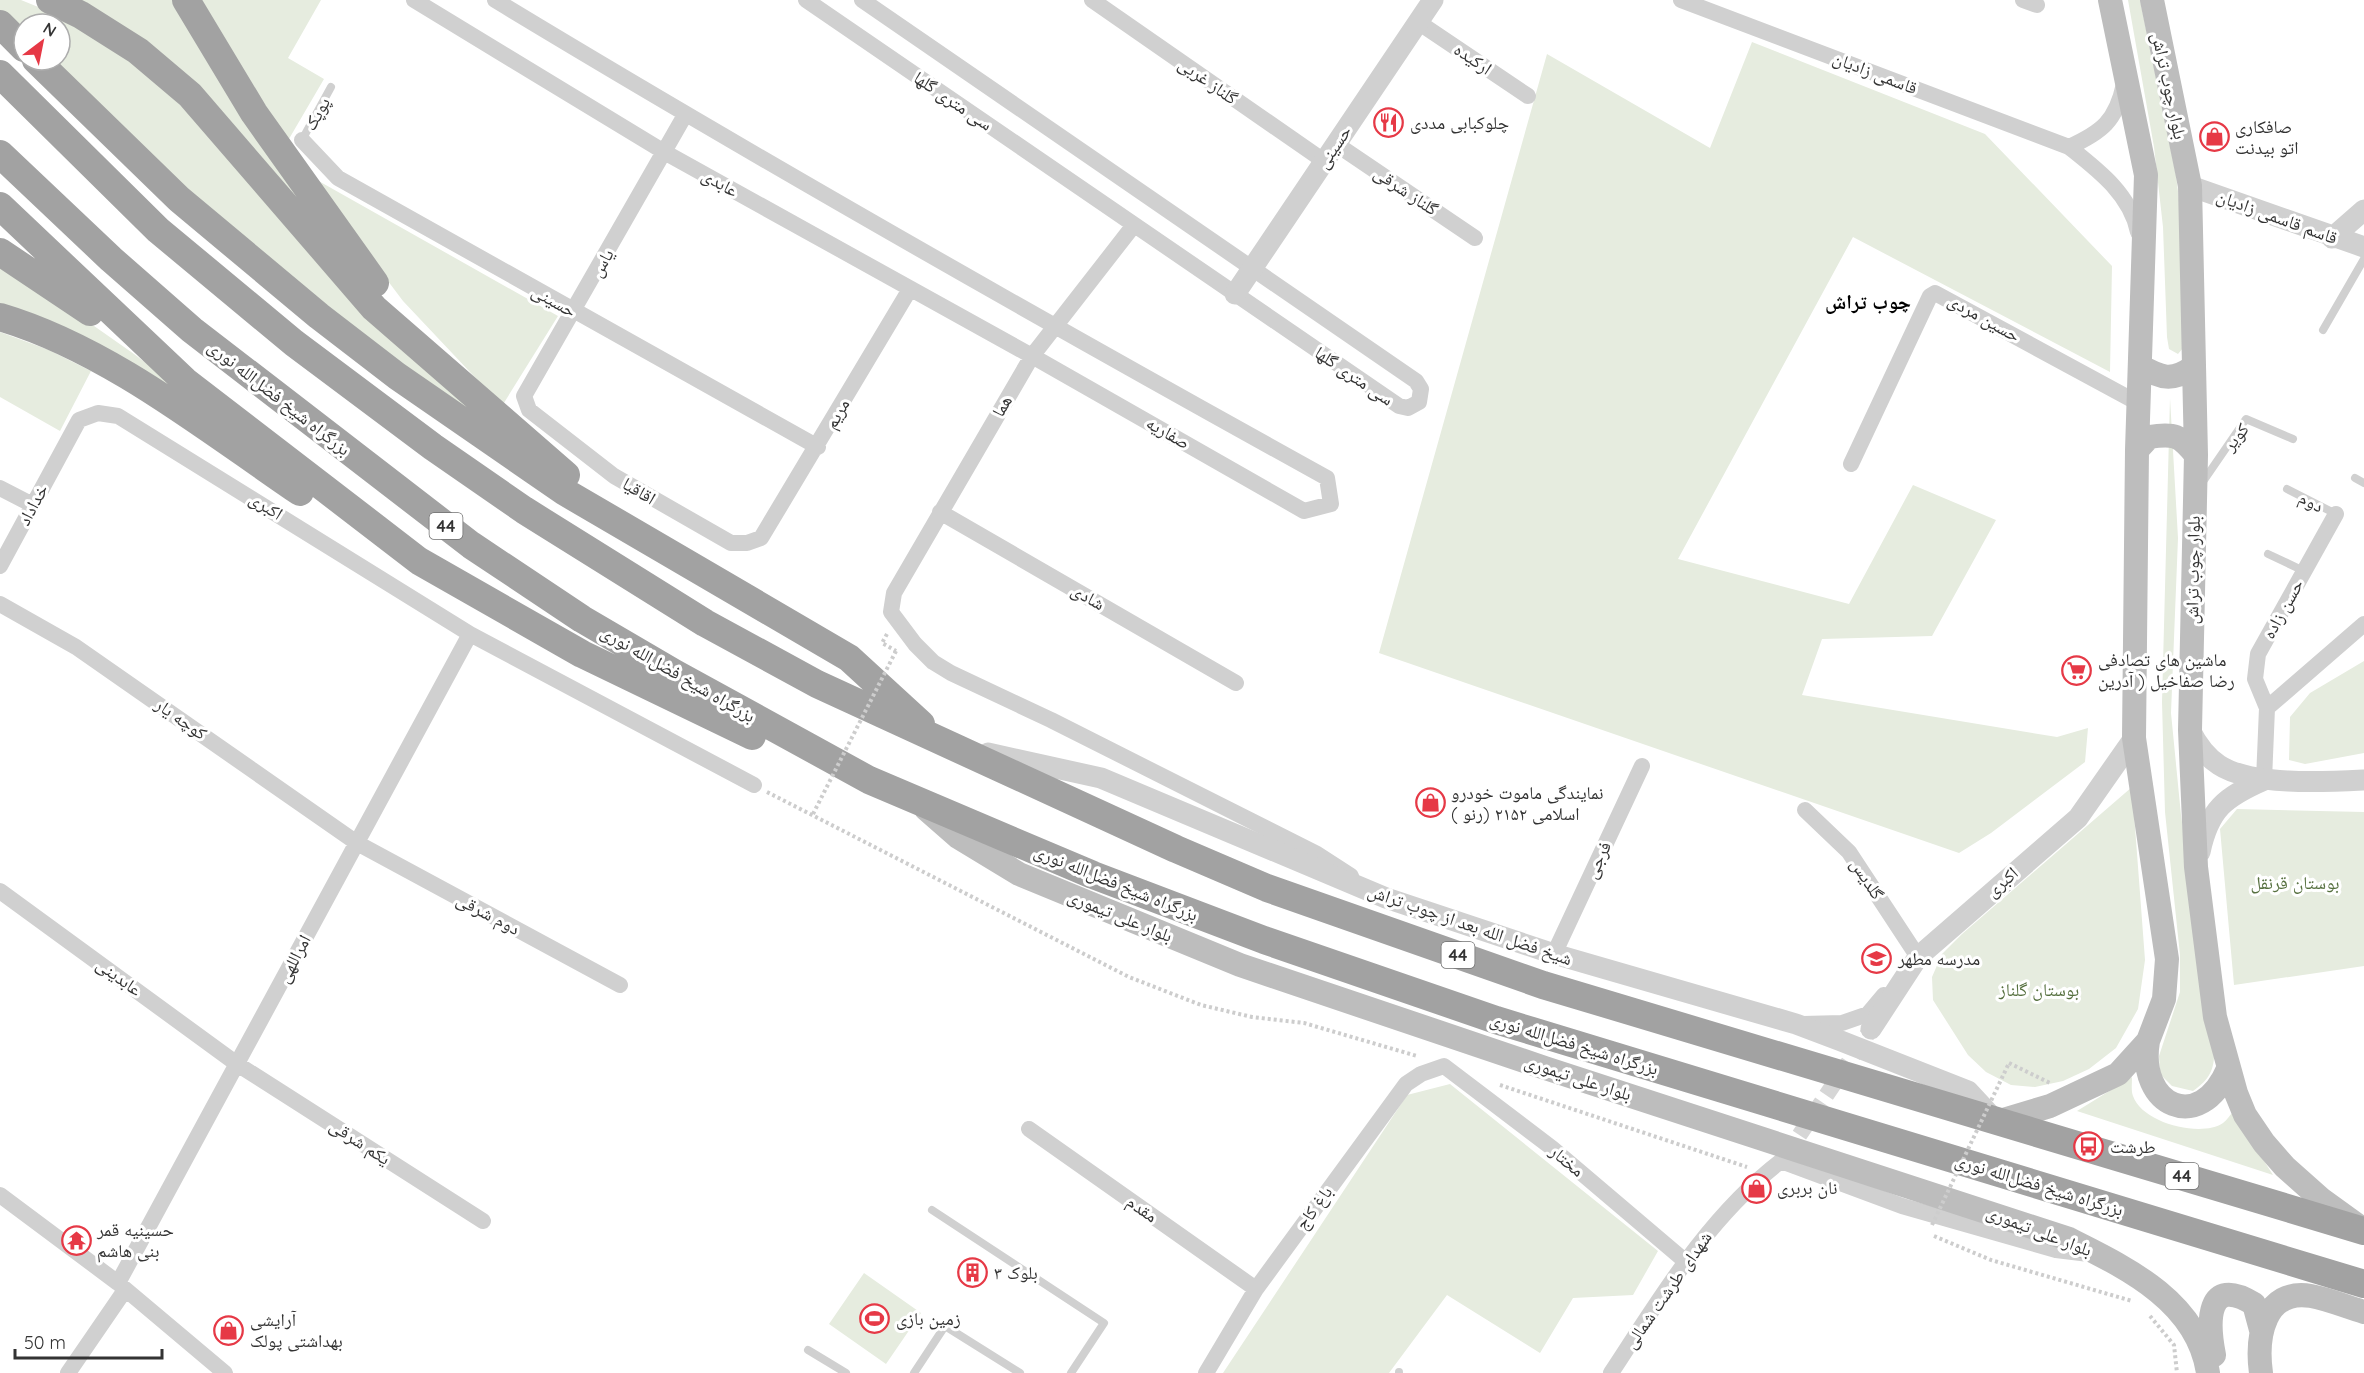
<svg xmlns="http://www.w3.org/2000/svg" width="2364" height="1373" font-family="Quicksand,'Noto Naskh Arabic',sans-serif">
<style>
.green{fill:#e6ecdf}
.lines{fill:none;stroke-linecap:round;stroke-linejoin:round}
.minor-tunnel{stroke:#d6d6d6;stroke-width:16;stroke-dasharray:16 8;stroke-linecap:butt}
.path{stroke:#cdcdcd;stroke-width:4;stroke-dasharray:3 3;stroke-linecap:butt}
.service{stroke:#d0d0d0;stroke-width:8}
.minor{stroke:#d0d0d0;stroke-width:16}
.tertiary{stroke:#d0d0d0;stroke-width:21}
.secondary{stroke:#bdbdbd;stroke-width:24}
.trunk{stroke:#a2a2a2;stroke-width:28}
.path-bridge{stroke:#cdcdcd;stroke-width:4;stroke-dasharray:3 3;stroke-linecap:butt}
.labels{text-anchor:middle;stroke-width:6;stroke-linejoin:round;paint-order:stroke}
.shield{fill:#fff;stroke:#707070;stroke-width:1.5}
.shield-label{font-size:16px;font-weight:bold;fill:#333}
.street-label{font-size:18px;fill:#333;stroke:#fff}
.poi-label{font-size:18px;fill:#333;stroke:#fff;text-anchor:start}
.park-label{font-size:18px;fill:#56703f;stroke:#fff}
.neighbourhood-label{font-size:20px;font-weight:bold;fill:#000;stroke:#fff}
</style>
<rect width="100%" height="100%" fill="#fff"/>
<path class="green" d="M0 0H21L53 13 140 65 559 482 239 244 46 60H60V24H24V38L0 13Z
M71 0H172L322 235Z
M197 0H321L288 58 324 79 286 144Z
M2128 0H2140L2176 175 2182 224 2183 348 2178 354 2169 349 2167 337 2163 227 2154 147Z
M1752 42 1985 134 2112 266 2110 372 1853 237 1678 559 1849 604 1913 485 1996 520 1932 636 1822 639 1802 695 2057 737 2088 728 2085 762 1991 833 1959 853 1379 653 1547 54 1710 148Z
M308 175 558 316 502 406 403 301Z
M0 260 134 354 325 498 0 306Z
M0 332 49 350 91 371 60 431 0 397Z
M2170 398 2178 538 2171 713 2181 815 2214 1043C2215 1066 2213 1077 2193 1091L2172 1086 2160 1074 2159 1056 2180 992V955L2165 812 2162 702Z
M2364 661V753L2305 764 2289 760 2290 717 2310 693Z
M2132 787 2145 960 2138 1009 2116 1048 2089 1069 2063 1081 2035 1087 2011 1085 1986 1072 1968 1055 1933 1000 1932 977 1942 954 1962 934Z
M2237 809 2364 812V966L2234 985 2220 829Z
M2132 1077C2132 1083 2131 1091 2133 1096 2142 1123 2201 1138 2223 1123 2227 1120 2230 1115 2233 1112L2273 1175 2077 1111Z
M1450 1084 1658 1251 1633 1295 1573 1298 1540 1353 1447 1295 1389 1373H1223L1407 1095Z
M864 1273 921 1313 886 1364 829 1324Z"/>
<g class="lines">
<path class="minor-tunnel" d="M1786 1155 1871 1029"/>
<path class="path" d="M887 634 882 643 896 651
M767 792 1129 977 1201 1005 1252 1017 1304 1023 1417 1056
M2009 1063 2050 1083
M1500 1085 1747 1167
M1934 1236 1991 1260 2132 1301
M2150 1316 2174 1345 2177 1373"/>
<path class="service" d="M302 140 331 87
M2323 330 2364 259
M2355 478 2364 483
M2202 483 2246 419 2293 439
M2287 489 2336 514
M2268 554 2304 571
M932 1210 1104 1323 1071 1373
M808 1350 846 1373
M1399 1372V1373
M914 1373 945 1326 1020 1373"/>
<path class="minor" d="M414 0 666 153 1032 356 1304 511 1331 504 1327 478C1047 323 769 166 495 0
M806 0 1399 406 1408 408 1419 402 1421 389 1416 381 862 0
M1092 0 1324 161
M1681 0 2069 147C2098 170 2130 194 2138 232
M2023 0 2037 5
M1418 22 1528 96
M685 115 524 396 529 410 614 476 731 543H747L761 538 910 289
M302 140 338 178 818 447
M1336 144 1475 238
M2069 147C2102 132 2116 121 2124 84
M1134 225 1032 356 894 593 891 612 915 644 933 662 951 673 1051 720 1317 854 1351 876
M1851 464 1930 296 1935 293 2138 403
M0 488 33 505
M940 512 1236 683
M0 566 79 420 98 413 118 416 470 634 754 785
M0 604 76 647 357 843 620 985
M2267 708 2364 624
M2264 780 2267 708 2255 679 2258 654 2336 514
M1805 810 1849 852 1918 957 1911 965
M0 891 237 1064 483 1221
M1554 954 1642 766
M1803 1024 1842 1023 1868 1014 1884 995
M1029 1129 1256 1289
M1785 1157 1781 1161 1902 1206 2056 1250 2089 1254
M0 1195 118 1283 225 1373
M118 1283 470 634
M68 1373 125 1290
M1206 1373 1256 1289 1406 1084 1421 1074 1444 1066 1552 1148 1685 1261
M1611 1373C1661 1297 1708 1217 1781 1161"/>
<path class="tertiary" d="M2190 186 2364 247
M2332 238 2364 210
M1235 294 1433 0
M2190 730C2197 744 2205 756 2219 765 2251 786 2325 782 2364 780
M988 753 1101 778 1386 898 1554 954 1796 1024 1841 1041 1968 1091 1994 1119
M2200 852C2209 809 2225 797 2264 780
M1871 1029 1918 957 2078 818 2134 738"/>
<path class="secondary" d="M2152 0 2190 186 2196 455 2190 730 2196 867 2215 1017 2236 1093 2245 1115 2264 1143 2285 1167 2321 1199 2357 1225
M2140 366C2161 378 2172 382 2193 367
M2137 450 2149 437C2174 433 2180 435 2196 455
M926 809 958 837 1019 874 1240 965 1545 1068 2069 1239C2127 1268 2198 1302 2208 1373
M2148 1041C2137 1106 2200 1135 2228 1069
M2000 1121 2050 1106 2118 1074 2148 1041 2164 999 2167 959 2134 738 2137 450 2146 175 2110 0
M2214 1355C2208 1324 2205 1274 2254 1304L2261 1330
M2261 1373C2256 1337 2264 1288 2311 1296 2328 1299 2347 1307 2364 1312"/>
<path class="trunk" d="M50 0 81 15 138 51 190 95 374 308 566 475
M186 0 254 113 375 283
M0 24 24 48
M36 60 179 199 319 316 397 376 565 492 849 658 921 724
M0 74 158 230 294 343 433 447 524 510 705 623 817 684 1176 849 1267 888 1543 985 2364 1231
M0 154 111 259 192 330 471 545 582 619 676 674 869 780 1093 875 1264 940 1496 1020 2364 1284
M0 206 185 381 419 561 582 654 752 736
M0 252 90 312
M0 317C108 349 207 429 300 492"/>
<path class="path-bridge" d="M813 814 896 651
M1932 1225 2009 1063"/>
</g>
<defs>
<symbol id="restaurant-ring" viewBox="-11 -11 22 22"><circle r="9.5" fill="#fff" stroke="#e63946" stroke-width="1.5"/><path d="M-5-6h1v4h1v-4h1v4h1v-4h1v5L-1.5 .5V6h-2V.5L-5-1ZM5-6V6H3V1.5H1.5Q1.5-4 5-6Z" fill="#e63946"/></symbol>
<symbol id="shop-ring" viewBox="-11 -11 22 22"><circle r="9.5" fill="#fff" stroke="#e63946" stroke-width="1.5"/><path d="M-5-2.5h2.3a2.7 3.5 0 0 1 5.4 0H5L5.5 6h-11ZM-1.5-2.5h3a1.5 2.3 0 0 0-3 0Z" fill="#e63946"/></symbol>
<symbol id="supermarket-ring" viewBox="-11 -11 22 22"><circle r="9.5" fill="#fff" stroke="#e63946" stroke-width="1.5"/><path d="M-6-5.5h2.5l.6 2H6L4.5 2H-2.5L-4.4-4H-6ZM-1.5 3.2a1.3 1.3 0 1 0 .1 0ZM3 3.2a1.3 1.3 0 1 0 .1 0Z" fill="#e63946"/></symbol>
<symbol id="school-ring" viewBox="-11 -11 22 22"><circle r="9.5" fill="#fff" stroke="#e63946" stroke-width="1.5"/><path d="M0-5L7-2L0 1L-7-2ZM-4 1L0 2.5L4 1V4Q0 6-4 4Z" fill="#e63946"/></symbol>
<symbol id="bus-ring" viewBox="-11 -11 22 22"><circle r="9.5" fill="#fff" stroke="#e63946" stroke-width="1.5"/><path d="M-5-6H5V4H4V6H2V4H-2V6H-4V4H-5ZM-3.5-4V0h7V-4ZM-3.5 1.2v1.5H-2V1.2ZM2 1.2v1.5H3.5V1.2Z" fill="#e63946"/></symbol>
<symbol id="temple-ring" viewBox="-11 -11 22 22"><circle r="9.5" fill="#fff" stroke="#e63946" stroke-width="1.5"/><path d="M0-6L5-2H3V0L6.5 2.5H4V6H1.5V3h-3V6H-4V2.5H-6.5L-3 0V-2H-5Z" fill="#e63946"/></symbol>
<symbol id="building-ring" viewBox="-11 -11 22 22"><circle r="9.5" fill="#fff" stroke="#e63946" stroke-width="1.5"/><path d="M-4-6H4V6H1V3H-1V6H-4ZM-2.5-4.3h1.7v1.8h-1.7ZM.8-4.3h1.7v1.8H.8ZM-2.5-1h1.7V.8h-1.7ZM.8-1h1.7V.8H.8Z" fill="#e63946"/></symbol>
<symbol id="stadium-ring" viewBox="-11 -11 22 22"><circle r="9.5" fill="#fff" stroke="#e63946" stroke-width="1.5"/><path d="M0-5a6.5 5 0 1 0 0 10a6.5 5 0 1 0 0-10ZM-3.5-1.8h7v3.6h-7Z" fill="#e63946"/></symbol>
</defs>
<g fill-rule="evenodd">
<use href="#restaurant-ring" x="1372" y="106" width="33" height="33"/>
<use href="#shop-ring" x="2198" y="120" width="33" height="33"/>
<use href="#supermarket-ring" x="2060" y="654" width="33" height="33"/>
<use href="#shop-ring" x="1414" y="786" width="33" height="33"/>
<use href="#school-ring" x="1860" y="942" width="33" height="33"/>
<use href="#bus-ring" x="2072" y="1130" width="33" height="33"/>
<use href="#shop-ring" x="1740" y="1172" width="33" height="33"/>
<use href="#temple-ring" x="60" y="1224" width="33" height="33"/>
<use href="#building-ring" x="956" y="1256" width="33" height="33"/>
<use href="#stadium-ring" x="858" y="1302" width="33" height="33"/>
<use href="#shop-ring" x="212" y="1314" width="33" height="33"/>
</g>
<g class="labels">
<g class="shield">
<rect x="429.5" y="513" width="33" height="26" rx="4.5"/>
<rect x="1441.5" y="942" width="33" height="26" rx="4.5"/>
<rect x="2165.5" y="1163" width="33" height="26" rx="4.5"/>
</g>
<g class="shield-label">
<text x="446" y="532">44</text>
<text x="1458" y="961">44</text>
<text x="2182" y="1182">44</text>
</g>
<g class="street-label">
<text transform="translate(1473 59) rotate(34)" y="6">ارکیده</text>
<text transform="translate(1875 73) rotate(21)" y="6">قاسمی زادیان</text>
<text transform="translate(1208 81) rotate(35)" y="6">گلناز غربی</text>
<text transform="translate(2169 86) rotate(78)" y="6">بلوار چوب‌ تراش</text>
<text transform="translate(953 101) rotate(34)" y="6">سی متری گلها</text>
<text transform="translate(317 114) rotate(-61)" y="6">پوپک</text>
<text transform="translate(1334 147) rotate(-56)" y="6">حسینی</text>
<text transform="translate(720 183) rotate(29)" y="6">عابدی</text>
<text transform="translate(1406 191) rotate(34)" y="6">گلناز شرقی</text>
<text transform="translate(2277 217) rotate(20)" y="6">قاسم قاسمی زادیان</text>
<text transform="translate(602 263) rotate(-60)" y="6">یاس</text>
<text transform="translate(554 301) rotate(29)" y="6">حسینی</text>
<text transform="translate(1984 318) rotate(29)" y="6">حسین مردی</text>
<text transform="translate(1354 376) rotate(34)" y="6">سی متری گلها</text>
<text transform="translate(279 398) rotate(38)" y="6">بزرگراه شیخ فضل‌الله نوری</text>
<text transform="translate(1002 406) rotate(-60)" y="6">هما</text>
<text transform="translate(837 414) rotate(-60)" y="6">مریم</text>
<text transform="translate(1168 433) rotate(30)" y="6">صفاریه</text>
<text transform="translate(2236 437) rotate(-51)" y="6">کویر</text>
<text transform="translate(639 491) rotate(31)" y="6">اقاقیا</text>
<text transform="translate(2311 502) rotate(27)" y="6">دوم</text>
<text transform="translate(33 505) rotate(-62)" y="6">خداداد</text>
<text transform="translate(266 506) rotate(32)" y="6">اکبری</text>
<text transform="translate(2193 570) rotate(-89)" y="6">بلوار چوب‌ تراش</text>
<text transform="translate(1088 597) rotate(30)" y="6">شادی</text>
<text transform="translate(2283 609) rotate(-61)" y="6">حسن زاده</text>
<text transform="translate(678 674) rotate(30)" y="6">بزرگراه شیخ فضل‌الله نوری</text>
<text transform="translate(181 719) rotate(35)" y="6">کوچه یار</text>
<text transform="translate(1598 860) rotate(-65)" y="6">فرجی</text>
<text transform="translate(1867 879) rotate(57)" y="6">گلدیس</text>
<text transform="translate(2002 882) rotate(-41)" y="6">اکبری</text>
<text transform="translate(1116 883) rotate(22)" y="6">بزرگراه شیخ فضل‌الله نوری</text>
<text transform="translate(488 914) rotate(28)" y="6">دوم شرقی</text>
<text transform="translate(1120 916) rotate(22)" y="6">بلوار علی تیموری</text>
<text transform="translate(1470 925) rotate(19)" y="6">شیخ فضل الله بعد از چوب تراش</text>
<text transform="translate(294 959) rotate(-62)" y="6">امراللهی</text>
<text transform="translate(119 977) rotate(36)" y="6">عابدینی</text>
<text transform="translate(1574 1044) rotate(17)" y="6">بزرگراه شیخ فضل‌الله نوری</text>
<text transform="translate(1578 1078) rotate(18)" y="6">بلوار علی تیموری</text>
<text transform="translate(360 1142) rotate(33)" y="6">یکم شرقی</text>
<text transform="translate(1567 1161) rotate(40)" y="6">مختار</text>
<text transform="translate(2039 1185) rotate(17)" y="6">بزرگراه شیخ فضل‌الله نوری</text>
<text transform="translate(1314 1208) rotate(-54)" y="6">باغ کاج</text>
<text transform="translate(1142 1209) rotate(35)" y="6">مقدم</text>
<text transform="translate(2039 1231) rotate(21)" y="6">بلوار علی تیموری</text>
<text transform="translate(1668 1290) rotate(-55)" y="6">شهدای طرشت شمالی</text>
</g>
<g class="poi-label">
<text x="1410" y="129">چلوکبابی مددی</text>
<text x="2235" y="133">صافکاری<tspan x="2235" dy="21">اتو بیدنت</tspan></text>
<text x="2098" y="666">ماشین های تصادفی<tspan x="2098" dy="21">رضا صفاخیل ( آدرین</tspan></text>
<text x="1451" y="799">نمایندگی ماموت خودرو<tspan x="1451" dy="21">( رنو) اسلامی ۲۱۵۲</tspan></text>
<text x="1898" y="965">مدرسه مطهر</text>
<text x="2110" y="1153">طرشت</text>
<text x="1777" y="1194">نان بربری</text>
<text x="97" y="1236">حسینیه قمر<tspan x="97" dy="21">بنی هاشم</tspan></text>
<text x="994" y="1279">بلوک ۳</text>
<text x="896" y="1325">زمین بازی</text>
<text x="250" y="1326">آرایشی<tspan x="250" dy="21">بهداشتی پولک</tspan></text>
</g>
<g class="park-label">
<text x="2295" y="889">بوستان قرنقل</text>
<text x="2039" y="996">بوستان گلناز</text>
</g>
<g class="neighbourhood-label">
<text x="1868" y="309">چوب تراش</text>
</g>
</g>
<g transform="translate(42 42) rotate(32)"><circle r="28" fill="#ffffff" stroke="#adadad" stroke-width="1.5"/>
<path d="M0-4.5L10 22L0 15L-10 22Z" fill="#e63946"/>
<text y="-9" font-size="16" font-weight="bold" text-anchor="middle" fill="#333333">N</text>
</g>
<path d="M15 1349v9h147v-9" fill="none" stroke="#333333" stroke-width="3"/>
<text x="24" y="1349" font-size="18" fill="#333333" stroke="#ffffff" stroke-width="4.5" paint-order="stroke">50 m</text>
</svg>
